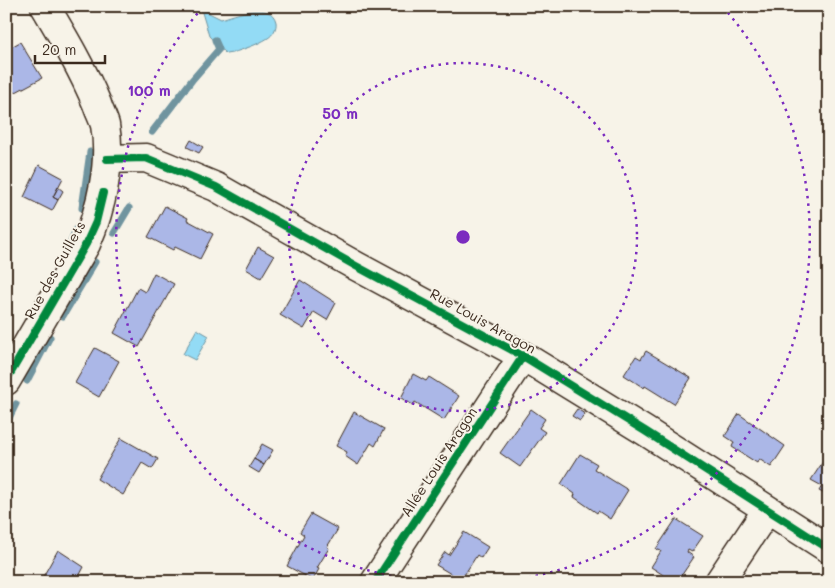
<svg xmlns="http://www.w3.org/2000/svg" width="835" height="588" font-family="Mali,sans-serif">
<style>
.water{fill:#93dbf5;stroke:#70949f}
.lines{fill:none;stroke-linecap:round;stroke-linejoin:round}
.stream{stroke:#70949f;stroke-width:7}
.building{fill:#abb7e7;stroke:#3b2a1e}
.minor-casing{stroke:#3b2a1e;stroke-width:31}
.minor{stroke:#f7f3e8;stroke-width:28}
.cycleway-casing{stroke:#f7f3e8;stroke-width:11}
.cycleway{stroke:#00873e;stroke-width:8}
.ring{fill:none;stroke:#7b2cbf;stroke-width:2.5;stroke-dasharray:2.5 5}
.labels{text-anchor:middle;stroke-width:4;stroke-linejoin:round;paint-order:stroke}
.street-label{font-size:14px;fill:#3b2a1e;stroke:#f7f3e8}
.centre{fill:#7b2cbf;stroke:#f7f3e8;stroke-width:2.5}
.ring-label{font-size:15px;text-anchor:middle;font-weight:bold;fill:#7b2cbf;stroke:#f7f3e8;stroke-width:4;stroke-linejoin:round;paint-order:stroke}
</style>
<rect width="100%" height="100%" fill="#f7f3e8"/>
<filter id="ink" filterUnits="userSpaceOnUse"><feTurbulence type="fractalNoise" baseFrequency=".02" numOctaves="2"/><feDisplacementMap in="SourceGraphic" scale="10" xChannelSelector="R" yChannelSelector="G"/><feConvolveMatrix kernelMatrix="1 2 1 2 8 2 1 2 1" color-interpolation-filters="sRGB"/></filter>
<g filter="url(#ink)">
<path class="water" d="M201 9 221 19C235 15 271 0 276 22 277 28 273 35 268 38 257 45 244 49 232 53L226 54 209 36Z
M197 329 209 336 195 360 183 354Z"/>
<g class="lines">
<path class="stream" d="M152 132 192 80 219 49 215 40
M82 208 90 152
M114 233 129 208
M68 250 76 229
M63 316 95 262
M27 381 50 337
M6 424 16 404"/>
</g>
<path class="building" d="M20 42 42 78 14 93 6 80V50Z
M191 140 203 147 199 153 187 147Z
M39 165 63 178 53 197 58 200 52 211 24 197Z
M58 187 63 191 58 200 53 197Z
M165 206 188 218 187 220 213 234 200 259 175 247 173 250 148 237Z
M258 247 274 256 261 278 246 269Z
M154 273 174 284 139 347 114 333 138 288 145 292Z
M300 280 336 303 327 320 314 312 304 329 280 315Z
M95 348 119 361 99 397 75 383Z
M646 351 691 378 674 404 645 386 644 388 624 375 636 356 641 359Z
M413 374 426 381 429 377 459 396 444 420 415 402 413 405 401 398Z
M531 409 545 419 539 428 545 432 520 467 500 453Z
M577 409 585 414 580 421 572 416Z
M354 412 384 429 375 446 371 443 358 465 345 456 347 452 336 446Z
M739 414 785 446 771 467 759 459 757 463 732 447 734 442 725 436Z
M121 438 158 459 152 469 142 463 123 495 97 479Z
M262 444 273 450 264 465 254 459Z
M580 454 597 464 594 469 628 490 610 519 598 511 597 513 574 497 575 494 561 484Z
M826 457 829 459V496L819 491 822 486 811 480Z
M254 459 264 465 259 473 249 467Z
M311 514 338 529 327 547 329 548 317 568 319 569 313 580 287 566 304 535 300 532Z
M676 519 703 536 692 552 688 550 687 552 694 557 677 582H674L651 567 661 551 656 549Z
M464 532 488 547 481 558 477 555 461 580 436 565 445 552 449 555Z
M58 550 84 567 76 582H40Z"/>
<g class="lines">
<defs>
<path id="minor" d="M107 159 146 158 216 187 356 266 523 356 645 431 829 549
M6 381 86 244C101 209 112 163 105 125 103 118 99 111 97 104 83 70 64 38 45 6
M375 582 523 356
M719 582 767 510"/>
</defs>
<use href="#minor" class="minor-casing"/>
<use href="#minor" class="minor"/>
<defs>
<path id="cycleway" d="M107 159 146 158 216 187 356 266 523 356 645 431 829 549
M6 381 86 244 96 222 103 193
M375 582 523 356"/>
</defs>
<use href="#cycleway" class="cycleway-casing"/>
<use href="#cycleway" class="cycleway"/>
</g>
</g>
<g class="ring">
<circle cx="463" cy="237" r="174"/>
<path d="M421 581A347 347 0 0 1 203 7M723 7A347 347 0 0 1 505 581"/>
</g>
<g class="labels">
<g class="street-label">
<text transform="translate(55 270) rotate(-61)" y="5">Rue des Guillets</text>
<text transform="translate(483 321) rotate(29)" y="5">Rue Louis Aragon</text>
<text transform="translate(439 462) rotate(-57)" y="5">Allée Louis Aragon</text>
</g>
</g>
<circle cx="463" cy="237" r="8" class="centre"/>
<g class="ring-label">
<text x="149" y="96">100 m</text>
<text x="340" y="119">50 m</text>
</g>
<rect width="835" height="588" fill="none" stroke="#f7f3e8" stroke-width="25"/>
<rect x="12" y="12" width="810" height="563" fill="none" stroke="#3b2a1e" stroke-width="2" filter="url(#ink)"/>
<path d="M35 55v8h70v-8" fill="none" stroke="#3b2a1e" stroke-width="2.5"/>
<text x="42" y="55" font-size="15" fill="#3b2a1e" stroke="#f7f3e8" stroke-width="4" paint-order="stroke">20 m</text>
</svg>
